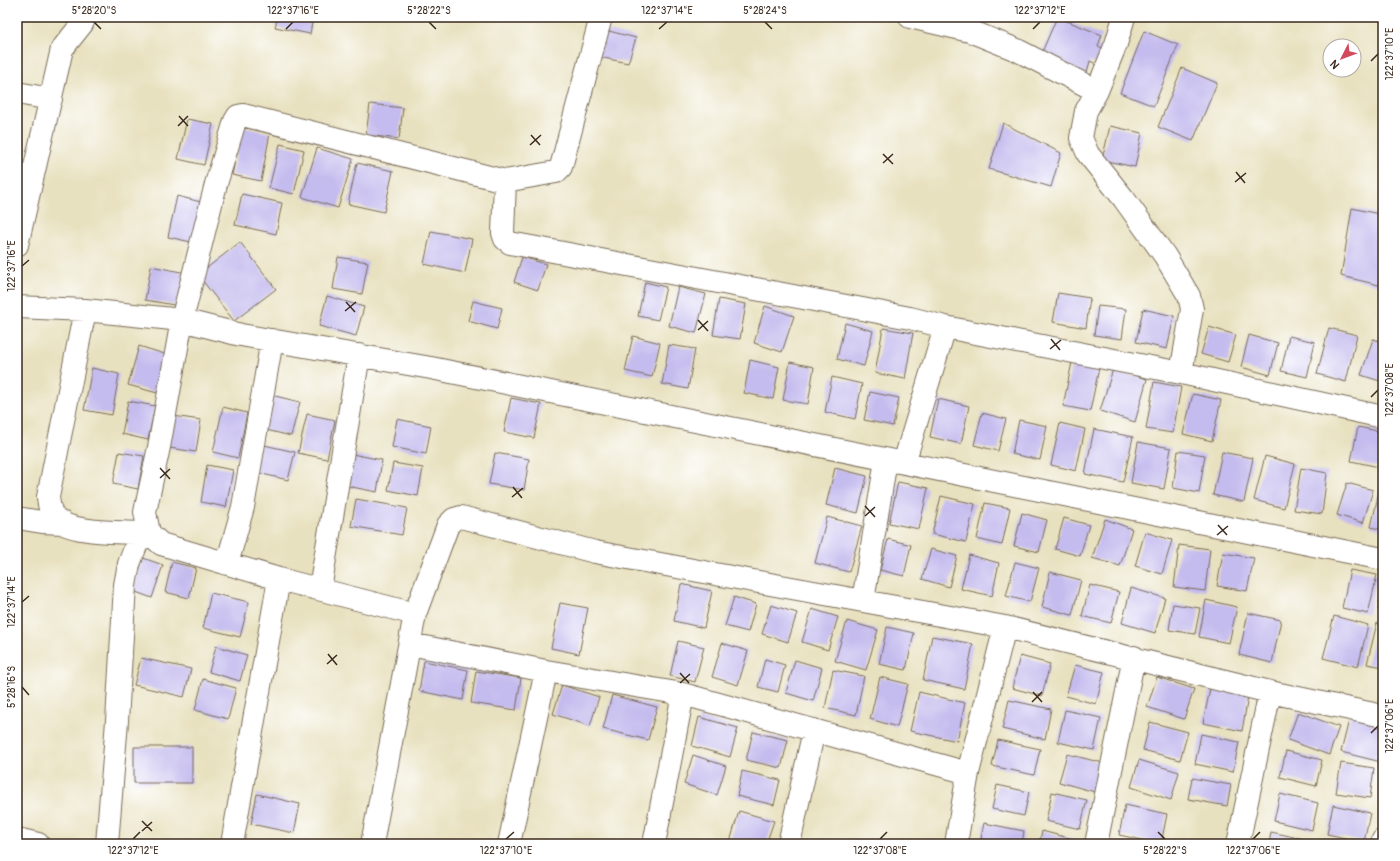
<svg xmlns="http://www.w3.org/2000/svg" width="1400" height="861" font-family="Pangolin,sans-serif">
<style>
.building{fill:#c4bbee}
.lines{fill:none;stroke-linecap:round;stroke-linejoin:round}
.minor-casing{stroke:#786a56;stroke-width:24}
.minor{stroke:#fff;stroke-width:22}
.ticks{fill:none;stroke:#3b2a1e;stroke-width:1.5}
.neatline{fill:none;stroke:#3b2a1e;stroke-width:1.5}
.ticks-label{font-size:10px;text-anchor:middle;fill:#3b2a1e}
</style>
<rect width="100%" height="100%" fill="#fff"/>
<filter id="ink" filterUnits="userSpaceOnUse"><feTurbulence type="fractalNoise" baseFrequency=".025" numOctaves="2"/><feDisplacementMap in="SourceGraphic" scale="8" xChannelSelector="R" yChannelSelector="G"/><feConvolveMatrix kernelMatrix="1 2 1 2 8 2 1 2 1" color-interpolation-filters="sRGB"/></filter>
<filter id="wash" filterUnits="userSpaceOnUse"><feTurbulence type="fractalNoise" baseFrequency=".012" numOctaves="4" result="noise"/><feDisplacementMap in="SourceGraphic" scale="16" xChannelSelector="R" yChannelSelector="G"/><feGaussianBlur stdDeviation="0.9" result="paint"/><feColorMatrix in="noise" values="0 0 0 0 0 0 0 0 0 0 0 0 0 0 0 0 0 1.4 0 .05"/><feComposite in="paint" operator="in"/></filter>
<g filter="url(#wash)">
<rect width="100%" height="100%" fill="#e8e1bf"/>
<g id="blocks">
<path class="building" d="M278 17H313L310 34 275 27Z
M1057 17 1102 35 1098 46 1107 50 1101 66 1090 61 1086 76 1042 52Z
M605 30 636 38 628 63 599 57Z
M1144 31 1178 45 1154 106 1120 93Z
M1182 68 1217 83 1193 141 1158 127Z
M370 104 403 108 399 139 366 135Z
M187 119 213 124 204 165 178 159Z
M1003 123 1061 153 1051 187 989 169Z
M1110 126 1142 133 1135 167 1102 160Z
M242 127 270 133 261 181 232 175Z
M280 144 304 150 294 194 269 188Z
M317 148 353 159 338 208 302 197Z
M357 163 393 171 384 212 348 204Z
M242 194 282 203 276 234 235 225Z
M177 196 205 203 196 243 168 237Z
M1352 208 1383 215V286L1341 276Z
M431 231 472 239 465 273 424 264Z
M240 242 276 289 234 321 198 275Z
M338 257 368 262 362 294 333 289Z
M522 257 546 264 538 290 514 282Z
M151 266 186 273 180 306 145 300Z
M645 282 666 287 658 320 638 316Z
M678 287 706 294 696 333 669 326Z
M1058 293 1090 298 1086 328 1053 322Z
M327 296 364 307 356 336 319 326Z
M719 299 746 304 740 339 713 335Z
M473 301 502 308 497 329 468 321Z
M765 306 794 316 782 352 754 343Z
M1098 306 1126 309 1122 339 1094 335Z
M1143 309 1174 316 1167 349 1136 342Z
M845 323 873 331 864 366 837 359Z
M1209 327 1236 335 1228 362 1201 354Z
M883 328 913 333 905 379 875 373Z
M1329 328 1357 335 1346 382 1317 374Z
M1249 335 1278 343 1270 375 1241 367Z
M633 336 660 343 652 377 625 371Z
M1289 336 1315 342 1307 377 1281 371Z
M1373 339 1383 342V382L1361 375Z
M669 345 695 349 688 389 662 384Z
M139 346 171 356 161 394 128 385Z
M750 360 779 367 773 399 744 393Z
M790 362 814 367 808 404 783 400Z
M1072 362 1099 368 1090 411 1063 406Z
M92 368 119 374 112 415 84 410Z
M1113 369 1147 379 1135 422 1100 411Z
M832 377 862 384 855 419 825 412Z
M1154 382 1181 387 1173 433 1146 429Z
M870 392 899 398 893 426 864 420Z
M1193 394 1221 400 1212 441 1183 434Z
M271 395 300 402 291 436 262 429Z
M511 398 541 404 534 438 504 432Z
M938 399 969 406 961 444 930 437Z
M128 401 155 406 148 440 122 434Z
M223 407 247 413 238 458 213 452Z
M982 413 1006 419 998 451 974 445Z
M307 414 335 420 327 459 298 453Z
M173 416 201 420 196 452 169 448Z
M397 419 431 426 426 454 392 447Z
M1019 420 1047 426 1040 460 1012 454Z
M1060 423 1085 429 1076 471 1051 465Z
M1358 427 1383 432V449L1379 467 1351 461Z
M1094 429 1133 437 1123 482 1085 474Z
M1138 442 1171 448 1164 489 1131 483Z
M260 444 295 452 288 480 254 472Z
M1178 451 1205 455 1199 493 1173 488Z
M119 452 144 456 138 489 113 484Z
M1222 452 1253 458 1244 502 1213 495Z
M495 453 529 459 524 490 489 484Z
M352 454 382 460 377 492 347 486Z
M1265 456 1295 464 1284 508 1254 500Z
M393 463 423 468 418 496 388 490Z
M207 465 233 470 226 507 201 502Z
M835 468 867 476 858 513 826 505Z
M1301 468 1327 473 1322 514 1294 510Z
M898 482 928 488 919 529 889 523Z
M1347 483 1373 490 1363 523 1337 515Z
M1380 487 1383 488V530L1371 527Z
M941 496 975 504 966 542 932 534Z
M356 499 407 508 402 535 351 526Z
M985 503 1010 508 1002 545 977 539Z
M1022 513 1047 520 1039 552 1014 546Z
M827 517 862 526 849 572 815 563Z
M1064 518 1089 525 1080 556 1055 549Z
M1105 519 1132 529 1120 566 1092 558Z
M1145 532 1172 540 1162 574 1135 566Z
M888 539 911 545 904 576 880 570Z
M1179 545 1210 549 1205 591 1174 587Z
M931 549 957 556 949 587 922 579Z
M1223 553 1254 558 1247 591 1217 586Z
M969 555 999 563 992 596 961 589Z
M143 558 163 565 152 598 133 591Z
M172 562 196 568 189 598 165 592Z
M1015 562 1039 568 1030 602 1006 596Z
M1350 570 1377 575 1368 614 1342 608Z
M1050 572 1081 580 1072 615 1042 607Z
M681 584 712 591 704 628 674 621Z
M1090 585 1119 592 1111 623 1082 616Z
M1382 585H1383V611L1378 610Z
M1131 588 1165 598 1155 633 1122 623Z
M211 593 249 602 240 637 203 628Z
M734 597 756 604 748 632 725 626Z
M1206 600 1237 607 1229 643 1199 637Z
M560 603 588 608 579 654 551 648Z
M1173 604 1200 608 1195 634 1169 630Z
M771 605 797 613 788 642 762 634Z
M812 609 838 617 828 650 802 642Z
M1248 613 1281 620 1272 663 1239 655Z
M1334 616 1368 625 1358 667 1323 658Z
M847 621 878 630 866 670 835 661Z
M1377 623 1383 625V667L1367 664Z
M887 627 914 633 906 670 879 664Z
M932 636 973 644 964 689 923 680Z
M678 641 704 647 695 682 670 676Z
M722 643 748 651 738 685 712 677Z
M216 646 247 655 240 681 209 672Z
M1020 656 1050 664 1042 696 1012 688Z
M141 658 191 669 184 697 134 685Z
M765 659 785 665 778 692 758 687Z
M795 660 822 668 813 701 786 693Z
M424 661 468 670 463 700 419 691Z
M1075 665 1104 672 1096 704 1066 696Z
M833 670 864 676 856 715 825 708Z
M476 671 521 678 516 710 471 703Z
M880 677 908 684 897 727 870 719Z
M1157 677 1194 689 1184 719 1147 707Z
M203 679 236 688 228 719 195 710Z
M1211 684 1249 691 1242 731 1203 723Z
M562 685 599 697 590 726 553 714Z
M919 692 965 703 957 741 910 731Z
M612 695 657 707 648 740 603 729Z
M1009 700 1051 709 1045 739 1002 729Z
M1065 710 1101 718 1094 750 1058 742Z
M1298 712 1339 727 1329 755 1288 740Z
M1351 712 1383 720V753L1381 762 1341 752Z
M699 717 738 728 730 757 692 746Z
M1150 722 1188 732 1180 760 1143 750Z
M753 732 788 740 781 768 746 760Z
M1201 734 1239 742 1233 772 1195 764Z
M998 740 1040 749 1034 775 992 766Z
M134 747H192V783H134Z
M1286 751 1322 760 1316 786 1280 777Z
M1067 754 1103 763 1095 792 1059 782Z
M693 755 726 766 717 795 684 784Z
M1139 760 1179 772 1171 800 1131 787Z
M1341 763 1374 768 1370 798 1336 793Z
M742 771 780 780 774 805 737 796Z
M1192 778 1231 785 1227 806 1188 799Z
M997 785 1029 792 1024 816 992 809Z
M1052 792 1087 800 1080 829 1046 821Z
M257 794 300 804 294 833 251 824Z
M1280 794 1318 803 1312 830 1274 821Z
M1125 805 1167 814 1161 844 1119 835Z
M1333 805 1370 813 1364 842 1327 834Z
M739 811 774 821 766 844 730 842Z
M984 823 1024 831 1022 844H980Z
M1042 831 1080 841 1079 844H1039Z
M1271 832 1308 840 1307 844H1269Z"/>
</g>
</g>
<g filter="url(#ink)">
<use href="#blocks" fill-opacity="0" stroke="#786a56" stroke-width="1"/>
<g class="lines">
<defs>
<path id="minor" d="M601 17 561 167 556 172 505 181 503 233 505 239 510 243 910 318 945 327 1181 373 1383 417
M910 17 970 31 1017 50 1097 91 1086 111 1081 138 1088 154 1124 199 1165 256 1189 296 1192 309 1181 373
M1097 91 1116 44 1124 17
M17 93 51 99
M17 245 62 49 82 24 85 17
M17 307 85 310 182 320 241 335 431 368 1383 559
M85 310 48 497C49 505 50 515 57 520 75 534 126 532 149 533
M904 463 945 327
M17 518 42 522 63 523
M227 564 243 507 272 340
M320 589 359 355
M863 601 886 460
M415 614 279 579 161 544 149 533 145 512 159 447 182 320 216 184 235 121 238 116 243 115 505 181
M410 644 546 671
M17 839 38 844
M107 844 117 721 125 585 129 564 137 543 149 533
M232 844 279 579
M372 844 415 614 448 525 454 519 461 517 595 552 1005 627 1270 692 1383 716
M509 844 546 671 683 694 968 773
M654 844 683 694
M789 844 814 730
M956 844 968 773 1005 627
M1096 844 1134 657
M1238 844 1270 692
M1382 844 1383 840"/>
</defs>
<use href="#minor" class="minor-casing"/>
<use href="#minor" class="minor"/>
</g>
</g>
<path class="ticks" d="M94 22 101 29M429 22 436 29M765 22 772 29M286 29 293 22M659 29 667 22M1033 29 1040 22M1371 61 1378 54M179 116 188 126M178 126 188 116M531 135 540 145M530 145 541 135M883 154 893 164M883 163 893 154M1236 172 1245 183M1235 182 1246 173M22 266 29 260M346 302 355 312M345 311 356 302M698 320 708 331M698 330 708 321M1051 339 1060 350M1050 349 1061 340M1371 397 1378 390M160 468 170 479M160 478 170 469M513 487 522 498M512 497 523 488M865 506 875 517M865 516 875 507M1218 525 1227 535M1217 535 1228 526M22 602 29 596M328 654 337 665M327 664 337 655M680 673 689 683M680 683 690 674M22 687 29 695M1033 692 1042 702M1032 702 1042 692M1371 733 1378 726M142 821 152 831M142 831 152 822M1158 832 1165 839M133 839 140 832M506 839 514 832M880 839 887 832M1253 839 1260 832"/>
<rect width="1400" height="861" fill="none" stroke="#fff" stroke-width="44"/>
<g transform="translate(1342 58) rotate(228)"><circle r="19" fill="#ffffff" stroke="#b1aaa5"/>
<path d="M0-3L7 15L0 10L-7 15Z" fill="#d1495b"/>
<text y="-6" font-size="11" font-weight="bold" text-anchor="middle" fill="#3b2a1e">N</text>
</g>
<rect x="22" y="22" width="1356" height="817" class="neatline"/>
<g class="ticks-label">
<text x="94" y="14">5°28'20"S</text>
<text x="293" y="14">122°37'16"E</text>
<text x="429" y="14">5°28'22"S</text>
<text x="667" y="14">122°37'14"E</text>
<text x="765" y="14">5°28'24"S</text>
<text x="1040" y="14">122°37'12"E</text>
<text transform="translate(1389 54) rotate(-90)" y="4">122°37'10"E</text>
<text transform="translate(11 266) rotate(-90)" y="4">122°37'16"E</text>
<text transform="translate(1389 390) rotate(-90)" y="4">122°37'08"E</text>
<text transform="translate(11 602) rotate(-90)" y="4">122°37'14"E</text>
<text transform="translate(11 687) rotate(-90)" y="4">5°28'16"S</text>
<text transform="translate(1389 726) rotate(-90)" y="4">122°37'06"E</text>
<text x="133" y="854">122°37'12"E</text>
<text x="506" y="854">122°37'10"E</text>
<text x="880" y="854">122°37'08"E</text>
<text x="1165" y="854">5°28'22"S</text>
<text x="1253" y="854">122°37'06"E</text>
</g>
</svg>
